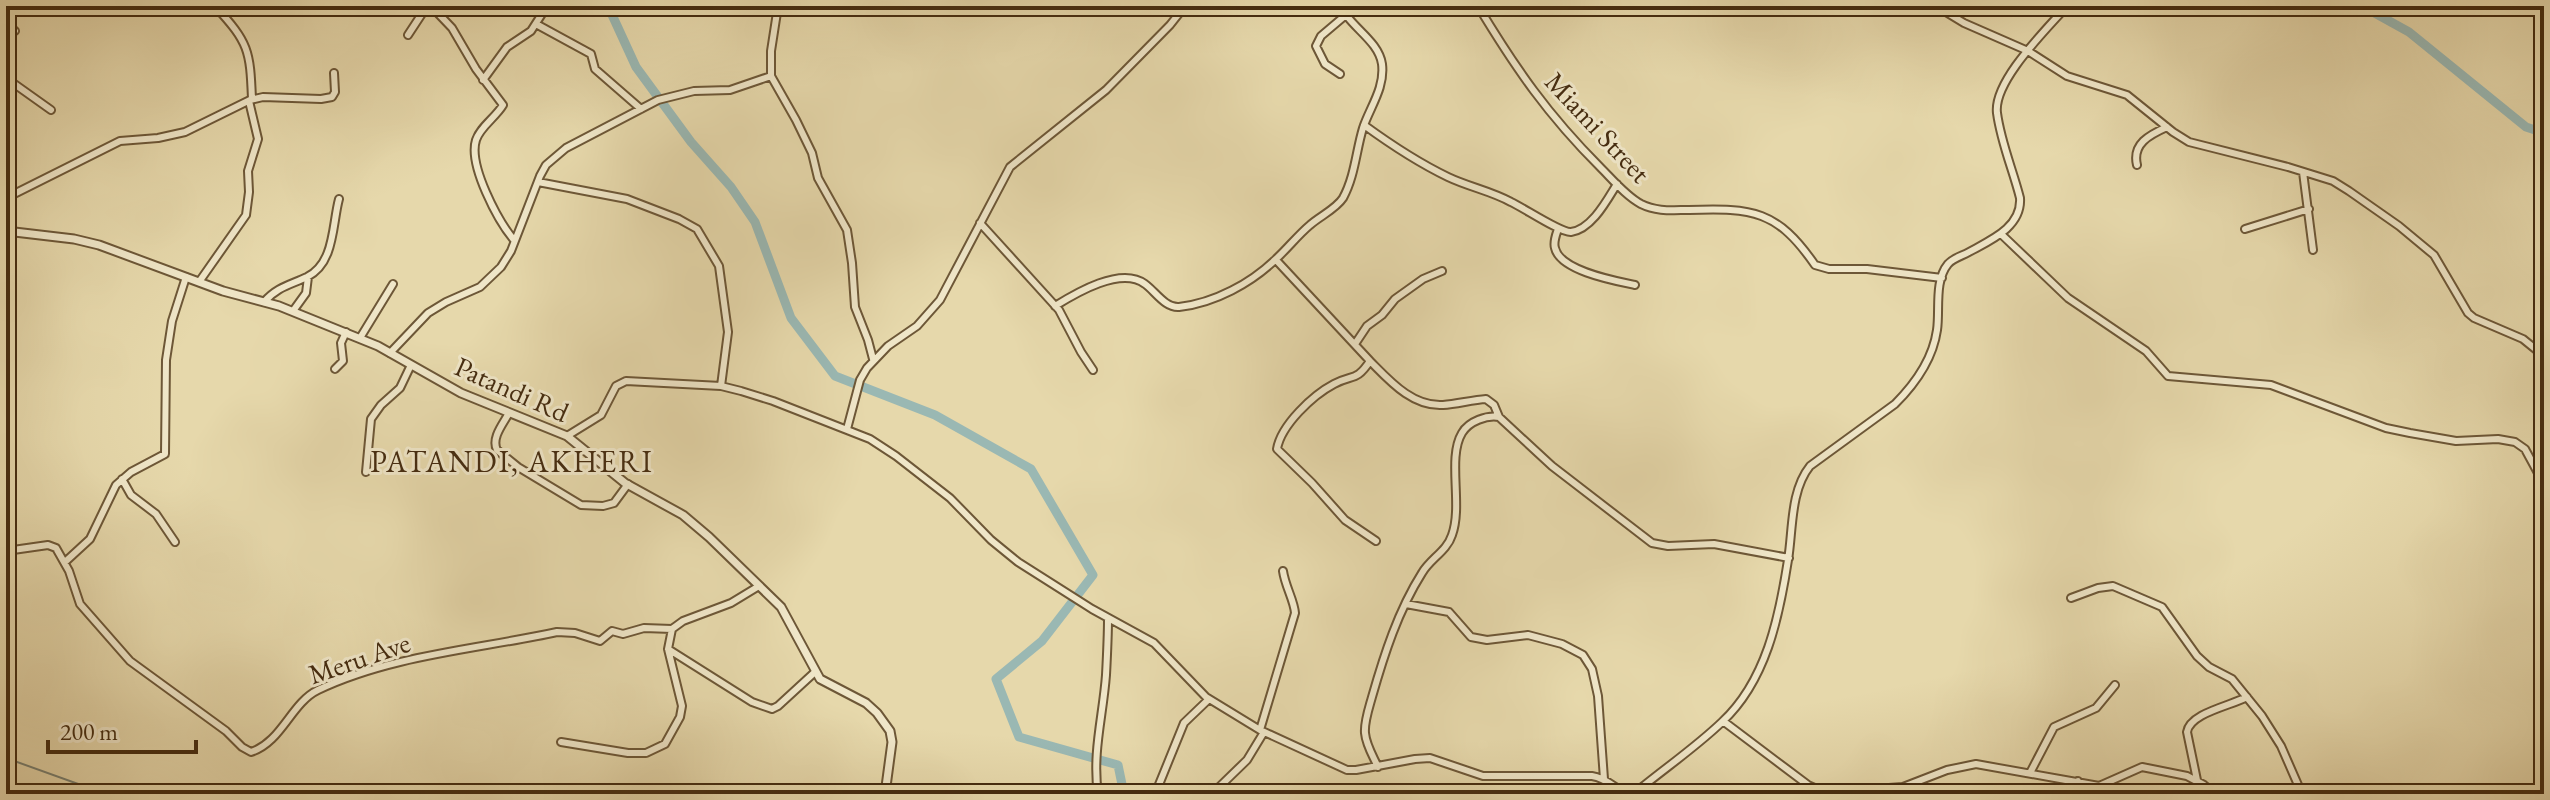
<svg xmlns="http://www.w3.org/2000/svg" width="2550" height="800" font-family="'EB Garamond',serif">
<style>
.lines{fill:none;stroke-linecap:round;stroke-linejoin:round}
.stream{stroke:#788072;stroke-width:2}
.river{stroke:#9ab8b3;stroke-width:9}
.minor-casing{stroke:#6d5737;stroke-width:10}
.tertiary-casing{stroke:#6d5737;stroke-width:11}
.minor{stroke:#efe6c8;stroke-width:6}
.tertiary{stroke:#efe6c8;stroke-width:7}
.labels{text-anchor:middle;stroke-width:6;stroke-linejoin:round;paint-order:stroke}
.street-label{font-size:28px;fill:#452c10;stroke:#efe6c8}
.neighbourhood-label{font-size:30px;letter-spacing:2px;fill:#452c10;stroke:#efe6c8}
</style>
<rect width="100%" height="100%" fill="#e6d8ab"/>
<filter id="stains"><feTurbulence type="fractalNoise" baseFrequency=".0025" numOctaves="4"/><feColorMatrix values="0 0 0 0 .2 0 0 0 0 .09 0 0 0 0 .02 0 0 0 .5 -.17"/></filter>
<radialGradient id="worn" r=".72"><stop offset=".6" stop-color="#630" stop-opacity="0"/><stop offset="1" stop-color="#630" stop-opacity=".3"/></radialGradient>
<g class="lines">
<path class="stream" d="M6 758 106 794"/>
<path class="river" d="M608 6 636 67 691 142 731 187 755 222 791 318 835 376 935 415 1031 469 1093 575 1042 641 996 679 1019 737 1118 765 1124 794
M2362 6 2409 32 2526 127 2544 133"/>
<defs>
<path id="minor" d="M215 6C249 43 250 50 252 99
M431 6 452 28 476 69 503 105C496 117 480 127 476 140 468 165 498 221 514 240
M778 6 771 51V76L796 120 812 153 818 178 847 230 852 263 855 307 868 340 873 359
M1478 6C1516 69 1548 115 1600 167 1613 180 1626 196 1641 204 1657 212 1673 210 1689 210 1753 208 1777 210 1815 265L1829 269H1867L1942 278
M1936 6 1964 23 2028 51 2067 76 2127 95 2173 132 2189 142 2288 167 2333 181 2349 191 2399 226 2434 255 2468 313 2474 318 2523 339 2544 356
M6 24 15 31
M536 24 591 54 595 69 641 109
M408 35 427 6
M1340 74 1325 64 1316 46 1321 36 1347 14
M6 78 51 110
M483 80 507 47 531 31 547 6
M1364 125C1390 144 1419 163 1448 177 1469 187 1491 191 1511 202 1524 208 1561 233 1571 232 1592 229 1607 200 1617 184
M2137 165C2132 144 2149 135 2167 127
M2303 172 2313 250
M538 182 627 199 679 219 697 229 719 266 728 332 721 386
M6 198 120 141 158 138 185 132 250 100 263 97 321 99 332 97 335 92 334 73
M980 223 1059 310 1081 352 1093 370
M1558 229C1556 235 1553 242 1555 248 1560 271 1616 281 1635 285
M2245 229 2309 209
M2001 234 2068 298 2146 351 2168 376 2271 385 2386 428 2410 433 2456 441 2498 439 2515 442 2525 449 2544 484
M1276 260 1370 361C1356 382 1353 374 1334 384 1313 395 1281 425 1277 449L1312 483 1345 520 1376 541
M199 282 246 215 249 192 248 171 258 139 249 101
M264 302C277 287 290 285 307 277 335 263 332 225 339 199
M1055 306C1076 293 1121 266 1145 284 1155 291 1165 308 1179 307 1215 303 1251 283 1276 259 1288 248 1298 235 1310 225 1320 216 1336 209 1343 198 1355 176 1356 151 1363 128 1370 107 1385 88 1382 64 1379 44 1358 31 1347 16L1354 6
M293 311 306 293 308 277
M360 338 393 284
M1355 344 1367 326 1382 315 1395 299 1423 279 1442 271
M390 353 428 313 446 302 480 287 501 267 511 251 540 176 546 165 566 148 658 100 694 91 730 90 771 76
M1370 361C1389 380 1412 407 1443 405 1457 404 1472 400 1486 399L1494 405 1499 417
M335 369 343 361 341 343 346 332
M509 413C503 424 491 438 497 450L518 467 581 505 603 506 614 503 628 484
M847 429 860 380 867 368 888 346 917 326 940 300 1010 167 1106 90 1170 25 1185 6
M567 436 601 415 616 386 626 381 721 386 741 391 773 401 870 439 896 456 950 498 991 540 1018 562 1092 609 1154 643 1206 697 1260 730 1347 770H1356L1415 759 1430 758 1483 776H1592C1608 778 1620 793 1629 794 1633 795 1638 791 1641 788 1668 766 1697 746 1722 722 1766 681 1779 618 1788 560 1793 530 1790 491 1810 466L1895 404C1915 384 1933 358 1937 330 1940 310 1934 281 1948 264 1953 258 1962 256 1969 252 1991 240 2022 227 2020 198 2013 170 2001 143 1997 113 1993 81 2047 29 2067 6
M2534 464 2544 452
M366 472 371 419 381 405 400 388 411 365
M122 479 131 495 156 514 175 542
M6 551 48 545 56 548 69 571 80 604 130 661 226 731 242 747 251 752C282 742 291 703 318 690 391 655 479 649 557 632L575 633 600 641 612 631 623 634 644 628 672 629
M65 562 90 539 116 485 131 472 165 454 166 360 172 321 186 277
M2071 598 2098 588 2113 586 2162 607 2197 656 2209 667 2232 679 2262 716 2281 746 2302 794
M1406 604 1449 612 1471 637 1487 640 1528 635 1562 644 1583 655 1592 669 1598 696 1604 779
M668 649 752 702 772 709 778 706 815 672
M1723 721 1808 785 1824 792H1832L1903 787 1947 770 1976 764 2099 786 2142 767 2187 776 2204 785 2215 794
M1260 730 1295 613C1294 600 1285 586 1283 571
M561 742 628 753H646L665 744 680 717 682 706 668 649 672 629 683 621 731 603 759 586
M1378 767C1373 756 1366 745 1365 733 1364 722 1369 708 1372 697 1384 655 1398 611 1422 573 1430 559 1447 551 1452 535 1463 505 1447 458 1462 433 1469 421 1487 415 1499 417L1552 466 1652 543 1668 546 1714 544 1789 558
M2030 773 2054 727 2096 708 2115 685
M2197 780 2187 732C2190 713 2230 706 2247 697
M2078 781 2083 794
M1158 787 1184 723 1209 699
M1098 794C1092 753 1103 716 1106 675 1107 656 1108 637 1108 618
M1212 794 1247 760 1264 732"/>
<path id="tertiary" d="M6 231 74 239 99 245 223 291 279 306 378 346 461 393 567 436 625 483 683 515 709 537 781 607 820 679 866 703 877 713 890 731 892 742 885 794"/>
</defs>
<use href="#minor" class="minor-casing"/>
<use href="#tertiary" class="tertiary-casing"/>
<use href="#minor" class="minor"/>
<use href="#tertiary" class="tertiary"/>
</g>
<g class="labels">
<g class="street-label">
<text transform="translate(1598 127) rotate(47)" y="10">Miami Street</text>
<text transform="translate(512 389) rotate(24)" y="10">Patandi Rd</text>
<text transform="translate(359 658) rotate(-19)" y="10">Meru Ave</text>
</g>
<g class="neighbourhood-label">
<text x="512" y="472">PATANDI, AKHERI</text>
</g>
</g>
<rect width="2550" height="800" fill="none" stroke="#e6d8ab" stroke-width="32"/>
<rect x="8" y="8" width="2534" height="784" fill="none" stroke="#452c10" stroke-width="4"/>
<rect x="16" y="16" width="2518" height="768" fill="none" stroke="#452c10" stroke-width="2"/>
<path d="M48 740v12h148v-12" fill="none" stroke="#452c10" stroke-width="4"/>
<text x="60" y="740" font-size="24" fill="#452c10" stroke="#efe6c8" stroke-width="6" paint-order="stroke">200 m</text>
<rect width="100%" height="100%" filter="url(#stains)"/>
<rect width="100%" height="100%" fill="url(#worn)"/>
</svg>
